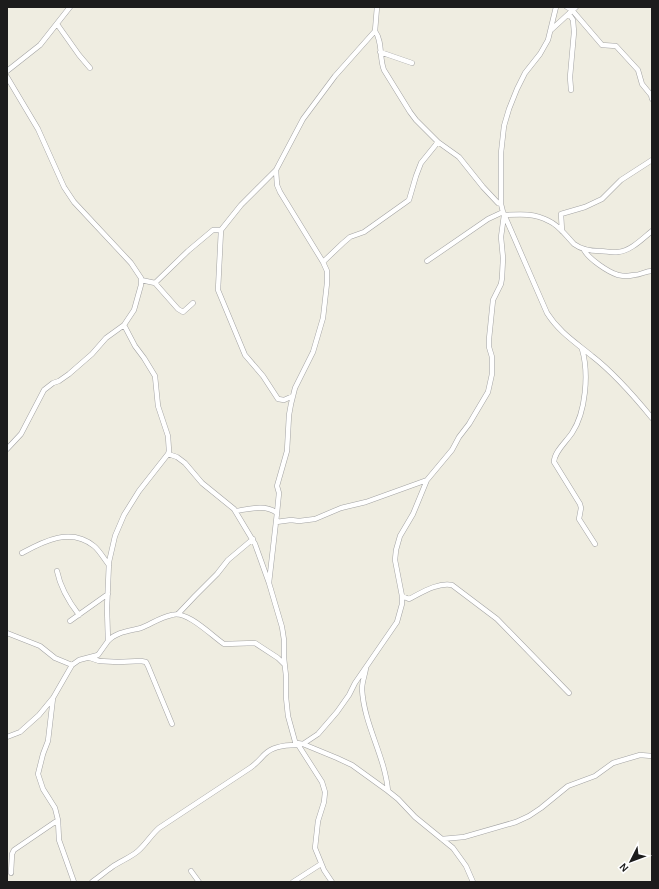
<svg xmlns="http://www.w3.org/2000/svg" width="659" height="889" font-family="Karla,sans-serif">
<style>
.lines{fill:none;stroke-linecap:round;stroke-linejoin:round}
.minor-casing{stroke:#a3a3a3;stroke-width:5.5}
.minor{stroke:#fff;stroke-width:4.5}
</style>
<rect width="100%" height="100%" fill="#efede1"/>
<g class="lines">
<defs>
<path id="minor" d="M556 7 548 40 540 54 525 73 517 89 509 109 504 126 501 153V204L503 212 547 313C559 332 575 342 592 356 614 373 634 396 652 418
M567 7 572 10 602 45 616 46 638 70 642 84 651 95 652 99
M569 14 573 20 574 32 570 77 571 90
M57 24 79 55 90 68
M551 30 576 7
M375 31C383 42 379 58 384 70L410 112 416 120 438 142 459 157 483 187 498 203 501 204
M380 52 412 63
M7 71 40 45 70 7
M7 77 38 129 64 187 74 202 131 263 141 278V285L134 310 124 325 135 346 144 358 155 376 158 406 168 436 169 451 168 454 139 491 124 515 115 536 109 562 107 608 108 641 98 655 79 660 72 665 53 698 39 715 20 732 7 737
M276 170 241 205 221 230 218 290 245 355 263 376 278 399 284 400 293 396
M562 231 561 214 585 207 602 199 621 180 652 160
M584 250C589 259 608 272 618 275 623 276 630 276 634 275 641 275 645 271 652 271
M427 261 488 219 503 212
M323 262 343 243 350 237 364 232 409 200 416 176 421 163 438 142
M141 280 155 283 188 251 213 230H221
M155 283 178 309 183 312 193 303
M582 349C589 373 586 412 572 433 566 442 554 452 554 462L580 504 581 508 579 519 595 544
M7 449 21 434 44 390 53 383 59 381 69 374 92 354 106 338 124 325
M168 454 177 457 185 463 202 483 234 509 255 544 269 583 282 627 284 640V658L286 676V697L288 716 296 745
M236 511C249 509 265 504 277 513
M276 522 291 520 299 521 315 519 341 508 366 502 427 480
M22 553C44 541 71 527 94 546 100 551 104 559 109 565
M57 571C60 586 69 602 79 615
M269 583 277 513 279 493 277 486 287 451 289 415 291 404 295 388 313 352 323 318 327 283V271L323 262 280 192 277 185 276 170 303 119 335 76 375 31 377 7
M402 596 409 599C421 593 438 582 452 585L497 619 569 693
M178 614 195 596 217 574 228 560 253 539
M70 621 108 594
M7 633 40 646 55 658 72 665
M108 641C116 632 129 631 141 628 151 624 161 617 172 615 187 610 212 636 224 644L255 643 278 658 284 664
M90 658 99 661 118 662 141 661 146 662 148 666 172 724
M366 668C365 675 362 682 362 689 364 725 385 756 388 791
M53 698 48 741 43 754 38 774 43 789 55 808 58 820 59 840 74 882
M297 743 322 782 325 792 324 802 318 821 315 848 324 870 332 882
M303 744 337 758 352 765 388 791 398 799 415 817 453 848 466 866 473 882
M442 839 464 837 516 822 529 816 541 808 568 786 595 776 613 763 640 755 652 756
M191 871 199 882
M11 873 12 854 14 850 58 820
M92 882C99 877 105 872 112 867 120 861 130 858 138 851 146 844 151 835 159 828L250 768C256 764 260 759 265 754 272 747 286 745 296 745L297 743 303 744 318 734 337 712 349 695 355 683 397 622 402 604V596L395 560 396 550 400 536 413 514 427 480 452 450 459 437 469 424 488 392 492 374V357L489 347V339L493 300 501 284 502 278 503 258 501 237 504 215C520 214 535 213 549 221 560 226 566 236 574 244 582 250 590 251 600 251 606 251 612 253 618 252 631 251 643 238 652 231
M293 882 321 864"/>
</defs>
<use href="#minor" class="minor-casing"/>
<use href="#minor" class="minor"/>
</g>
<rect width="659" height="889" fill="none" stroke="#1c1c1c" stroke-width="16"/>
<g transform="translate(631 861) rotate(228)" stroke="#ffffff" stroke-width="3" paint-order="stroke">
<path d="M0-3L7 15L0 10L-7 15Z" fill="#1c1c1c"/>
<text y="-6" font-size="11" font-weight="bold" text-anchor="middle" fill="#1c1c1c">N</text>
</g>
</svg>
